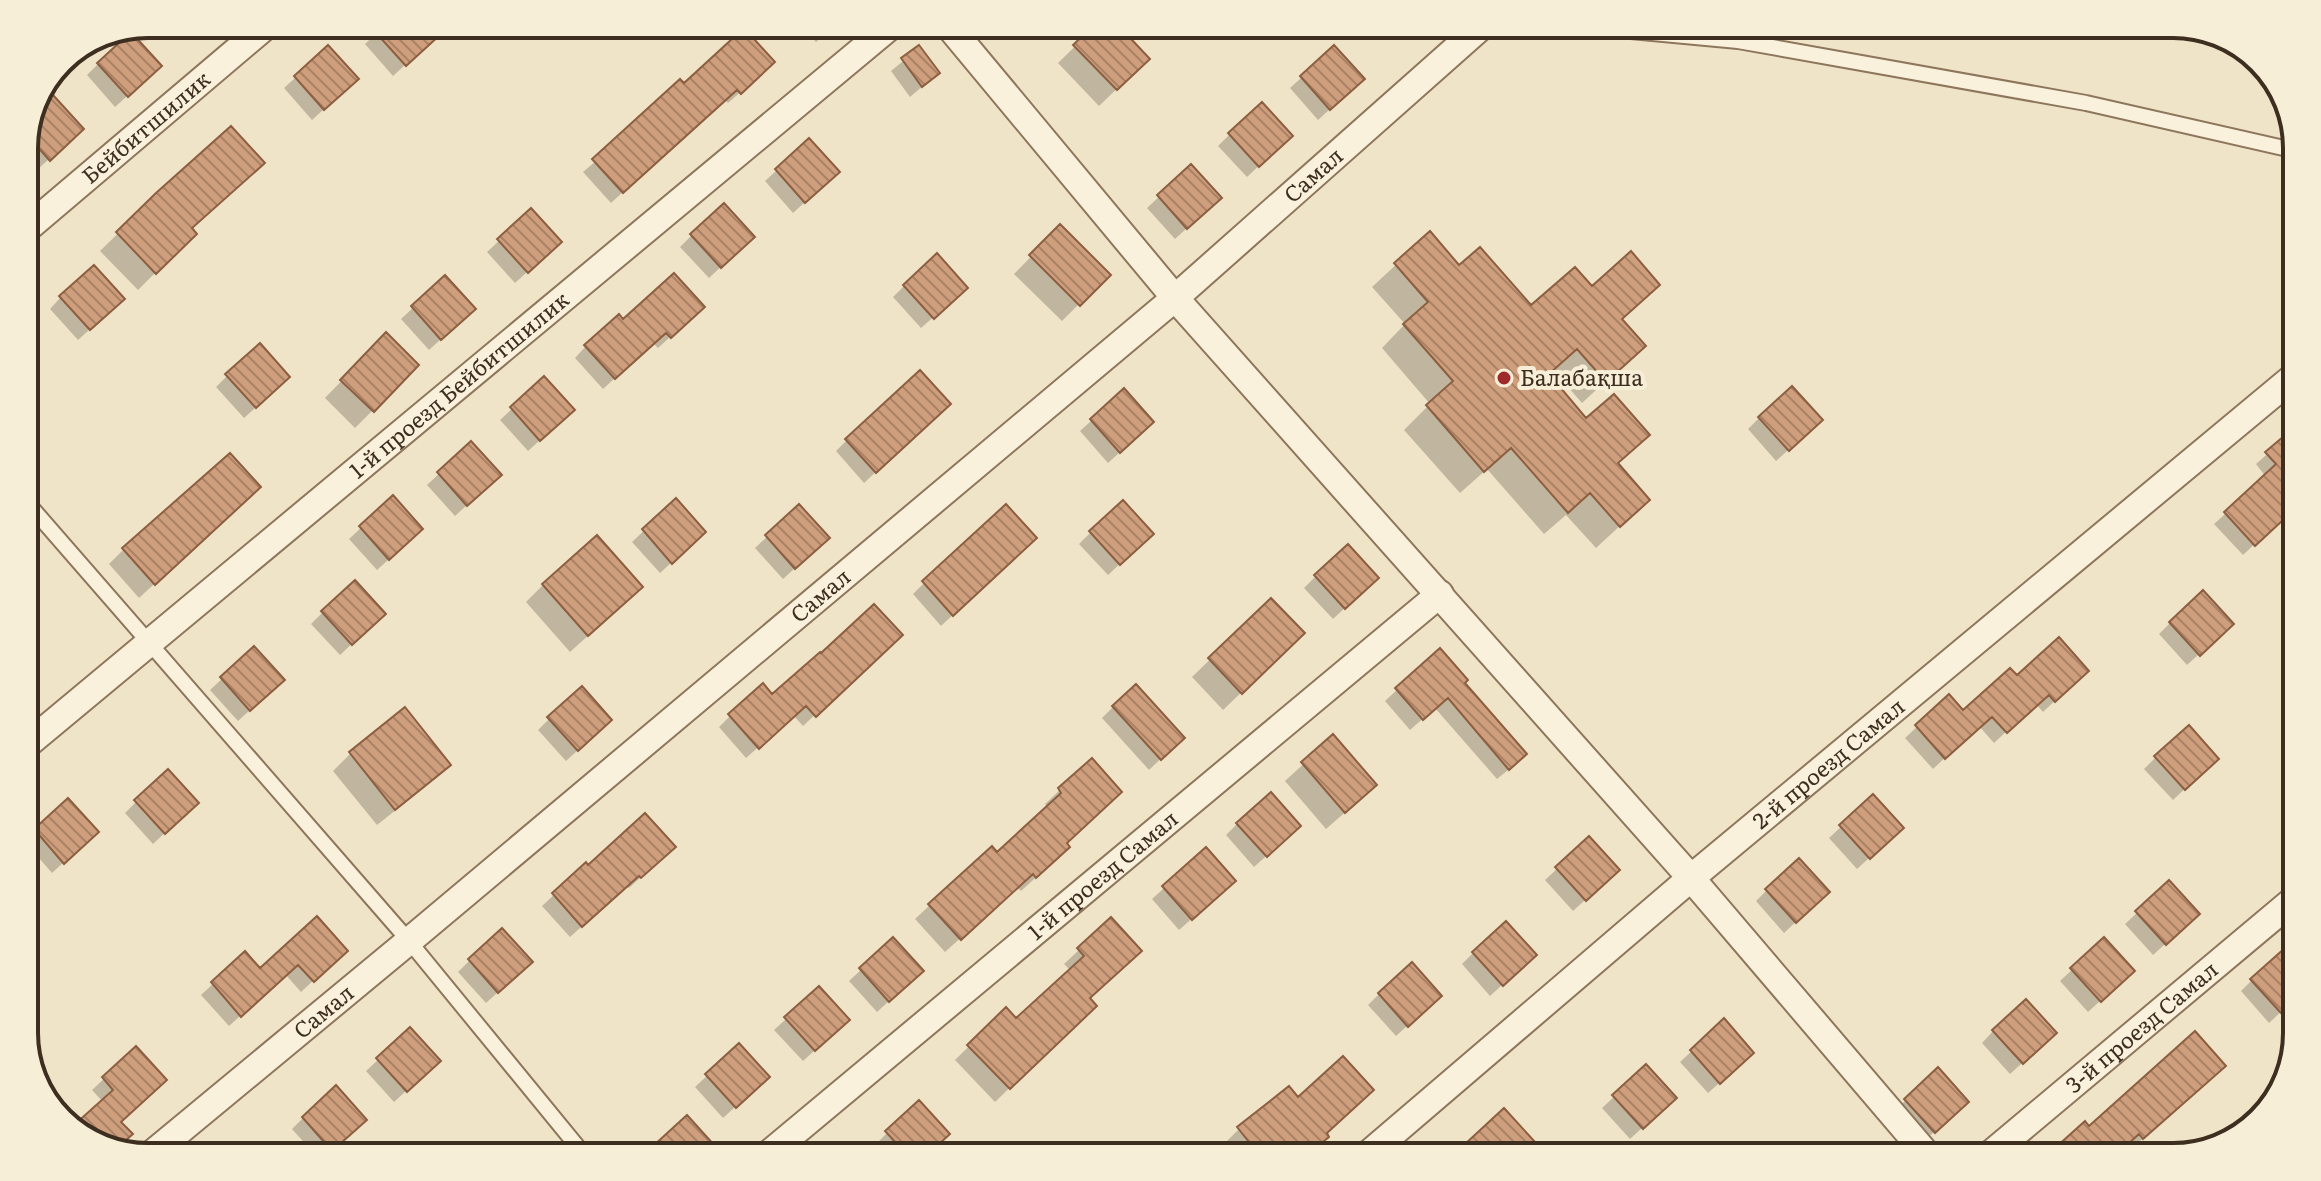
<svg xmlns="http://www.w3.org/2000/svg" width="2321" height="1181" font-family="Literata,serif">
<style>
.shadow{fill:#0003}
.building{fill:url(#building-back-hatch);stroke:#8d5f41;stroke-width:2}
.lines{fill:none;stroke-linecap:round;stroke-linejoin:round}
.lane-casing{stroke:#8d765c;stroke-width:18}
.street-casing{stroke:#8d765c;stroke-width:30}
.lane{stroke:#faf1dc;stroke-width:14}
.street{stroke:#faf1dc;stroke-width:26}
.poi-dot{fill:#9e2a2b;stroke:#f7eed8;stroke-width:3}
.labels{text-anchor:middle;stroke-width:8;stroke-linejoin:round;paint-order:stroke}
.street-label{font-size:22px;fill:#3d2e20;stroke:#f7eed8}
.poi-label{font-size:22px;fill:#3d2e20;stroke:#f7eed8;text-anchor:start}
.rim{fill:none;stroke:#3d2e20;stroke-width:4}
</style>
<defs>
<pattern id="building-back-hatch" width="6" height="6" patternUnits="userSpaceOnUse" patternTransform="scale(2)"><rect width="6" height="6" fill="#cf9f7d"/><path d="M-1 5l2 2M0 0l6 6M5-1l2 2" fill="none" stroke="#a98266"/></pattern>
</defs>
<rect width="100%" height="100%" fill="#f0e4c8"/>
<path class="shadow" d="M386 24H438L432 29 426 46 393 76 365 44Z
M799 24H836L816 42Z
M1098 24H1114L1148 59 1099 106 1058 63Z
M328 48 345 90 312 120 284 88Z
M919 48 938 73 910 97 891 71Z
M1334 48 1351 90 1318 120 1290 88Z
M98 64 148 77 115 107 87 75Z
M761 74 728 103 724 99 611 203 583 172 684 86Z
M37 113 70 140 37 170 24 156V141Z
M1230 134 1279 147 1247 177 1218 146Z
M809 141 826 183 793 213 765 181Z
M1191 167 1208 209 1175 239 1147 208Z
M157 195 194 234 138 290 100 251Z
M531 211 548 253 515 283 487 252Z
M1060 227 1108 275 1062 321 1014 274Z
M1429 234 1459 268 1531 308 1592 289 1658 285 1621 320 1644 346 1582 403 1553 370 1547 376 1616 464 1648 500 1596 548 1566 515 1544 534 1487 469 1460 493 1404 430 1430 404 1382 348 1405 324 1372 287Z
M692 235 741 248 709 278 680 247Z
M445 278 462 320 429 350 401 319Z
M904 286 954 299 921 328 893 297Z
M61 297 111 310 78 340 50 309Z
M691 318 658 348 653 343 603 389 575 358 586 346 623 322Z
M386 335 373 410 355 428 325 398Z
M227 376 276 389 244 418 216 387Z
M544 379 561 421 528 451 500 420Z
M1124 391 1141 433 1108 463 1080 431Z
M937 415 864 483 836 451 847 440Z
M1759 418 1809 431 1776 461 1748 429Z
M2283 440 2275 525 2243 555 2214 524 2266 477 2256 464Z
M471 444 488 486 455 516 427 485Z
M393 498 410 540 377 570 349 539Z
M244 501 139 598 109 564 124 549Z
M675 501 692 544 660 573 632 542Z
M799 507 816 549 783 579 755 548Z
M1091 532 1140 545 1108 575 1079 544Z
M1023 549 941 626 913 594 924 583Z
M1316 576 1365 589 1333 619 1304 588Z
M543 585 623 604 570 652 526 602Z
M1271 600 1285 651 1223 710 1192 677Z
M323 612 372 625 340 655 311 624Z
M2170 623 2220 635 2187 665 2159 634Z
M900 635 803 726 794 716 746 758 719 727 730 716Z
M254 649 271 691 238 721 210 690Z
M1439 651 1462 683 1513 766 1497 779 1435 708 1410 730 1385 701Z
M2017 678 2075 682 2043 712 2036 704 1994 743 1979 726 1933 769 1905 738 1949 697 1963 713Z
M1113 707 1171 749 1149 770 1102 718Z
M549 719 598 732 566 761 538 730Z
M1333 737 1357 802 1326 829 1285 781Z
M350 754 448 765 431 782 377 825 333 771Z
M2156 757 2205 770 2173 800 2144 769Z
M1092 760 1064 843 1054 861 1021 891 1017 887 945 952 915 919 930 905 997 855 1048 808 1045 804Z
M1873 797 1890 839 1857 869 1829 838Z
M68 801 85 843 52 873 24 841Z
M136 802 185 814 153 844 125 813Z
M1237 824 1287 837 1254 867 1226 835Z
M1589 839 1606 881 1573 911 1545 880Z
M1206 850 1222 892 1179 930 1152 899Z
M662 858 629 888 627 886 570 937 542 906 586 865Z
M2169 883 2186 925 2153 955 2125 924Z
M1767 890 1816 903 1784 933 1756 901Z
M1111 920 1088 999 1094 1006 995 1102 955 1060 1006 1010 1016 1021 1071 971 1064 964Z
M893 940 910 982 877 1012 849 981Z
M2104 940 2121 982 2088 1012 2060 981Z
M345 951 301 992 286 975 229 1026 201 995 245 954 260 971Z
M1473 953 1523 966 1490 996 1462 964Z
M469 961 519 973 486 1003 458 972Z
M2252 980 2297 997 2269 1023 2241 991Z
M1379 994 1428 1007 1396 1036 1368 1005Z
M786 1019 836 1031 803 1061 774 1030Z
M1724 1021 1741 1064 1708 1093 1680 1062Z
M410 1030 427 1072 394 1102 366 1071Z
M1993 1031 2043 1044 2010 1074 1982 1043Z
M739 1046 756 1088 723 1118 695 1087Z
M136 1049 119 1122 130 1134 115 1149 93 1144 75 1128 103 1102 92 1090Z
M1646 1067 1663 1109 1630 1139 1602 1108Z
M2212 1077 2131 1149 2126 1144 2089 1129Z
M1906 1100 1955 1113 1923 1142 1894 1111Z
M303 1118 353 1131 324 1157H317L292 1129Z
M1239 1129 1325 1134 1327 1136 1305 1157H1233L1223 1145Z
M887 1133 923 1157H887L876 1144Z
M654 1147 707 1157H644Z"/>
<path class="building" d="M368 24H430L440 35 406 66Z
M1095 24H1117L1150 59 1117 90 1073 45Z
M744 28 775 62 741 94 737 90 623 193 592 159 680 79 684 83Z
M131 32 162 66 128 97 97 63Z
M328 45 359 79 324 110 294 76Z
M919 45 940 73 922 87 901 58Z
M1334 45 1365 79 1330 110 1300 76Z
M53 95 84 129 50 161 27 135 39 108Z
M1262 102 1293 136 1259 167 1228 133Z
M231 126 265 163 192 228 197 234 156 274 116 232 156 193Z
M809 138 840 172 805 203 775 169Z
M1191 164 1222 198 1187 229 1157 195Z
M724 203 755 237 721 268 690 234Z
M531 208 562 242 528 273 497 239Z
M1060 224 1111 275 1080 306 1029 255Z
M1430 231 1459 265 1480 247 1531 305 1575 267 1592 286 1631 251 1660 285 1622 319 1646 346 1606 382 1577 349 1549 374 1586 418 1614 394 1650 435 1618 463 1650 500 1620 527 1590 493 1568 513 1511 448 1484 472 1426 405 1453 381 1403 324 1428 302 1394 263Z
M937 253 968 288 934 319 903 285Z
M94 265 125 299 90 330 59 296Z
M674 273 705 307 671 338 666 333 615 379 584 345 619 314 623 319Z
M445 275 476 309 441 340 411 306Z
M386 332 419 365 374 412 340 380Z
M260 343 290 377 256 408 225 374Z
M920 370 951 404 876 473 845 439Z
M544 376 575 410 540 441 510 407Z
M1792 386 1823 420 1789 451 1758 417Z
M1124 388 1154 422 1120 453 1090 419Z
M2283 437 2293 449 2297 446V507L2255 546 2224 512 2276 464 2265 452Z
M471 441 502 475 467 506 437 472Z
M230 453 261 487 155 585 122 548Z
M393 495 423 529 389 560 359 526Z
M676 498 706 532 672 564 642 529Z
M1123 500 1154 534 1120 565 1089 531Z
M799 504 830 538 795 569 765 535Z
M1006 504 1037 538 953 616 922 581Z
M597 535 643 587 588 636 542 584Z
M1348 544 1379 578 1345 609 1314 575Z
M355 580 386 614 352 645 321 611Z
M2203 590 2234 624 2200 656 2169 622Z
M1271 598 1305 633 1242 694 1208 658Z
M874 604 903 635 816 717 806 706 759 749 728 714 763 683 772 694 820 652 821 653Z
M2059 637 2089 671 2055 702 2049 695 2007 733 1992 717 1945 759 1915 725 1949 694 1963 710 2010 668 2017 675Z
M254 646 285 680 250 711 220 677Z
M1440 648 1468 680 1465 683 1527 754 1509 770 1448 698 1423 720 1395 688Z
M1136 684 1185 738 1161 760 1112 706Z
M582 686 612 720 578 751 547 717Z
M405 707 451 765 395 810 349 752Z
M2189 725 2219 759 2185 790 2154 756Z
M1333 734 1377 785 1345 813 1301 762Z
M1092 758 1122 792 1067 843 1070 847 1036 878 1033 874 961 940 928 904 992 846 997 852 1061 793 1058 788Z
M168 769 199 803 165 834 134 800Z
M1271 792 1301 826 1267 857 1236 823Z
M1873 794 1904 828 1870 859 1839 825Z
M68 798 99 832 64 864 34 829Z
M645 813 676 847 641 878 639 876 582 927 552 893 586 862 588 865Z
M1589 836 1620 870 1586 901 1555 867Z
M1206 847 1236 881 1192 920 1162 886Z
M1799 858 1830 892 1796 923 1765 889Z
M2169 880 2200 914 2166 945 2135 911Z
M317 916 348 951 314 982 298 965 241 1017 211 982 245 951 260 968Z
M1111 917 1142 951 1090 998 1097 1006 1010 1089 967 1045 1006 1007 1016 1018 1084 956 1077 948Z
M1506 921 1537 955 1503 986 1472 952Z
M502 928 533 962 498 993 468 959Z
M893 937 924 971 889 1002 859 968Z
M2104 937 2135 971 2101 1002 2070 968Z
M2285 948 2297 961V998L2281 1013 2250 979Z
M1412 962 1442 996 1408 1027 1378 993Z
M819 986 850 1020 815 1051 784 1017Z
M2026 999 2057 1033 2023 1064 1992 1030Z
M1724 1018 1754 1053 1720 1084 1690 1050Z
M410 1027 441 1061 407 1092 376 1058Z
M2195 1031 2226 1066 2143 1139 2139 1134 2114 1157H2045L2085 1121 2089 1126Z
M739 1043 770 1077 736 1108 705 1074Z
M136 1046 167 1080 121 1122 133 1134 116 1149 93 1144 73 1126 113 1090 102 1077Z
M1343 1056 1374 1090 1327 1133 1329 1137 1304 1157H1261L1237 1127 1289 1086 1298 1097Z
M1646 1064 1677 1098 1643 1129 1612 1095Z
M1938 1067 1969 1102 1935 1133 1904 1099Z
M336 1085 367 1120 332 1151 302 1117Z
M919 1100 950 1134 925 1157H909L885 1131Z
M1504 1108 1535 1142 1519 1157H1451Z
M687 1115 725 1157H663L653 1146Z"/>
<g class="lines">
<defs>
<path id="lane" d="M1556 24 1738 41 2086 103 2297 151
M24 499 409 941 586 1157"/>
<g id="street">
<path d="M947 24 1175 298 1691 878 1929 1157"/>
<path id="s1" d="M24 231 268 24"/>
<path id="s2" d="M24 747 893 24"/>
<path id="s3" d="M148 1157 409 941 1175 298 1484 24"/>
<path id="s4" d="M765 1157 1440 594"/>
<path id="s5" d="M1365 1157 1691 878 2297 374"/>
<path id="s6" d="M1987 1157 2297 897"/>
</g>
</defs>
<use href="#lane" class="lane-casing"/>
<use href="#street" class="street-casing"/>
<use href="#lane" class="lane"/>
<use href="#street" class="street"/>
</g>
<circle class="poi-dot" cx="1504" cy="378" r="8"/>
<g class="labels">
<g class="street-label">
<text dy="8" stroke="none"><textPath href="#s1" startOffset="160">Бейбитшилик</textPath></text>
<text dy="8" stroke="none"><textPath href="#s3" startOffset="1524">Самал</textPath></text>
<text dy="8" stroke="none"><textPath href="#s2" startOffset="566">1-й проезд Бейбитшилик</textPath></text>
<text dy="8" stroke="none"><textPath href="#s3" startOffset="876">Самал</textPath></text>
<text dy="8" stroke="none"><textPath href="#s5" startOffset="608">2-й проезд Самал</textPath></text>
<text dy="8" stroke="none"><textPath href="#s4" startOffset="440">1-й проезд Самал</textPath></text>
<text dy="8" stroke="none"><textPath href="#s3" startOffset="228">Самал</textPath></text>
<text dy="8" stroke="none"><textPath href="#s6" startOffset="202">3-й проезд Самал</textPath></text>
</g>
<g class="poi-label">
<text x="1520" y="386">Балабақша</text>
</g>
</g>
<path d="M0 0H2321V1181H0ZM148 38H2173A110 110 0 0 1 2283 148V1033A110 110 0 0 1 2173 1143H148A110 110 0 0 1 38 1033V148A110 110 0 0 1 148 38Z" fill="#f7eed8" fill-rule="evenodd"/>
<path class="rim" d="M148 38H2173A110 110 0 0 1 2283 148V1033A110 110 0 0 1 2173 1143H148A110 110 0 0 1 38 1033V148A110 110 0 0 1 148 38Z"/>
</svg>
